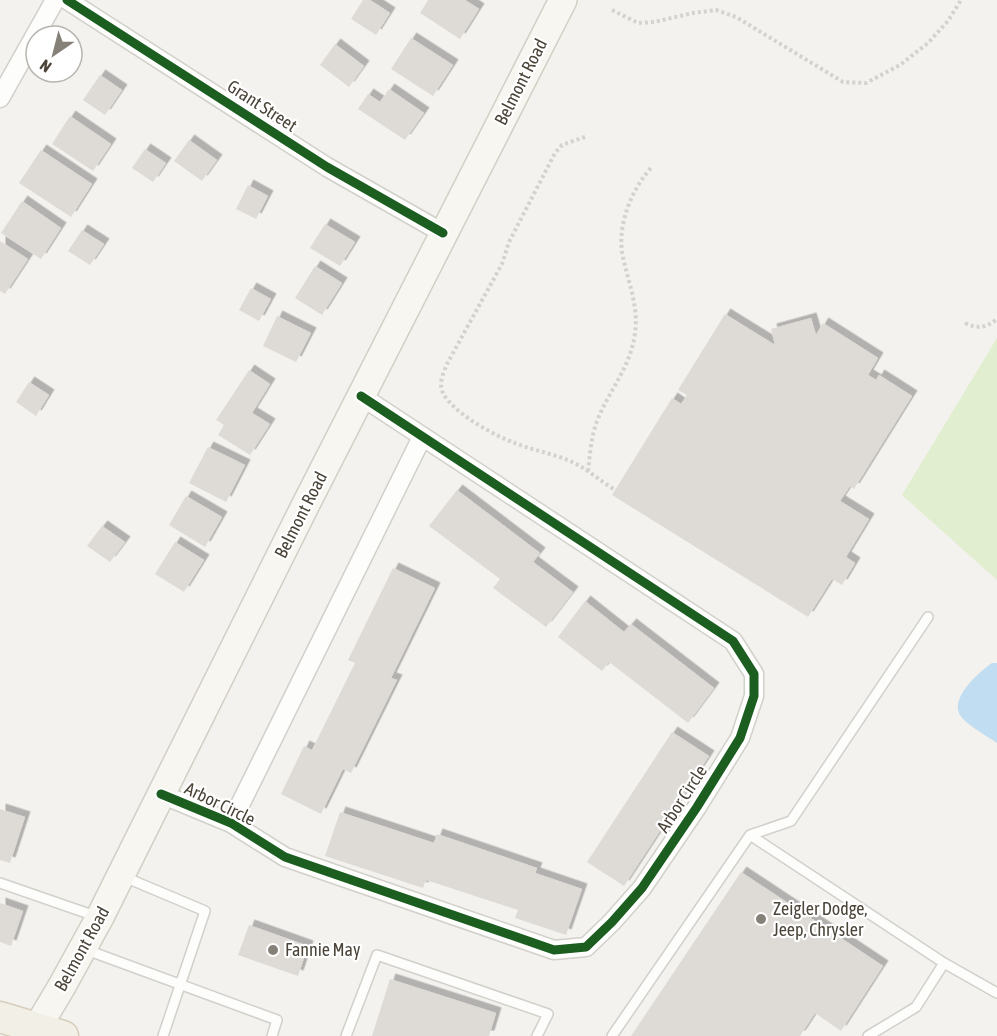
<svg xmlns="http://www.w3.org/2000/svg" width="997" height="1036" font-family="'Asap Condensed',sans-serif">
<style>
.green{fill:#e1eecf}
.water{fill:#c0ddf1}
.building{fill:#dedbd6;filter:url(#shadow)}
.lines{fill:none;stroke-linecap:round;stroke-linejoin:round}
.lane-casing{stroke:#d2d0cb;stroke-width:12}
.street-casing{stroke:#d2d0cb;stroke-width:21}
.secondary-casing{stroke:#d3cfc5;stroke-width:30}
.primary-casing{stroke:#d6cebb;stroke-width:33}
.path{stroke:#d3d2cc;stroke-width:4;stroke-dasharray:3 3;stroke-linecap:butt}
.lane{stroke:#fdfdfc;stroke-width:9}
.street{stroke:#fdfdfc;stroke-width:18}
.secondary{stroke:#f7f6f1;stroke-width:27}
.primary{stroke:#f2efe6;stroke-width:30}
.cycleway-casing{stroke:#fff;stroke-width:13}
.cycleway{stroke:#1b5e20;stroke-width:9}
.poi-dot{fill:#868178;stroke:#fff;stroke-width:2}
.labels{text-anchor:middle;stroke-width:4.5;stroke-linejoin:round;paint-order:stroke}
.street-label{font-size:18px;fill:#4b4439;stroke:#fff}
.poi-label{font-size:18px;fill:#4b4439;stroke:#fff;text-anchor:start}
</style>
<defs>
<filter id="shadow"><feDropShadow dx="5.5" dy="-5.5" stdDeviation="0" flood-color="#0004"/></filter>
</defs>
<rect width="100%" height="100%" fill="#f4f2ee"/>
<path class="green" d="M997 338V580L902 495Z"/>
<path class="water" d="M992 663H997V743C987 736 963 723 959 713 952 696 979 672 992 663Z"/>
<path class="building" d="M363 0H370L390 13 376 35 351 19Z
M428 0H465L479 9 460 39 420 13Z
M411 38 453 65 433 96 391 69Z
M335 44 364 66 349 87 320 65Z
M100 75 122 90 105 115 83 100Z
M389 89 424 113 405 140 358 109 368 94 380 102Z
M70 116 111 144 93 171 52 144Z
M189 140 217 160 202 181 174 161Z
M145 149 166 163 153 182 132 168Z
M41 150 92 184 71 217 19 183Z
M248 185 268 196 256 219 236 209Z
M22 201 61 228 41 259 1 233Z
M325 224 355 242 340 266 310 248Z
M82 230 104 244 90 265 68 251Z
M0 241 28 259 5 294 0 291Z
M315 266 342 283 322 315 295 298Z
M251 288 271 299 259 321 239 310Z
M725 314 775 345 771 329 811 318 816 335 823 323 878 358 868 375 876 380 879 375 912 396 854 489 850 486 840 501 869 519 846 557 855 563 842 585 832 579 808 617 612 495 672 398 681 404 687 395 678 390Z
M277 316 311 333 296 362 263 346Z
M249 370 270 384 252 413 270 424 250 455 218 435 224 425 216 420Z
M29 382 49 395 36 416 16 402Z
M208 447 245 465 226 502 189 483Z
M457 490 540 553 533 562 573 592 546 627 493 588 500 579 429 526Z
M186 496 222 517 205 547 169 525Z
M102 526 125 542 110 562 87 546Z
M175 542 204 560 184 592 155 574Z
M393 568 435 588 391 678 397 680 351 773 343 769 321 814 281 794 304 746 312 750 355 663 348 660Z
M585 601 624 632 631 624 714 688 688 723 609 662 602 671 558 637Z
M672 732 709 756 624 886 587 862Z
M0 809 25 817 10 863 0 860Z
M340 812 434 843 437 834 537 868 535 873 582 889 566 935 515 918 518 910 426 880 423 888 325 856Z
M741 872 883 966 841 1031 815 1013 800 1036H631Z
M0 903 23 911 11 946 0 942Z
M249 925 308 946 298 976 238 955Z
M390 979 496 1013 489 1036H372Z"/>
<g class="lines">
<defs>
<path id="lane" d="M750 835 791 821 928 617
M122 876 205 911 163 1036
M0 883 98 917
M84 949 277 1020 272 1036
M944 963 997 993
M346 1036 377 955 548 1014 537 1036
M612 1036 750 835 944 963 916 1007 868 1036"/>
<path id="street" d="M67 0 327 167 443 233
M0 98 55 0
M161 794 231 823 285 857 554 950 586 947 612 922 642 888 697 807 740 738 754 696V674L733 641 361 396
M231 823 422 437"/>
<path id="secondary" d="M29 1036 37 1028 62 986 100 917 305 506 563 0"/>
<path id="primary" d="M0 1017 63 1036"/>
</defs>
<use href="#lane" class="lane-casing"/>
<use href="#street" class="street-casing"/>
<use href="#secondary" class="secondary-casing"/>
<use href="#primary" class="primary-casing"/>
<path class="path" d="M612 10 638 23 654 22 693 13 716 10 736 17 843 82 866 83 900 65 928 43 948 21 961 0
M585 137 562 145 555 153 509 242 502 264 448 362C444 371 438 383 443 393 453 413 495 436 515 443 532 450 550 453 568 460 585 467 599 480 615 490
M965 323C978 329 986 328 997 319
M588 471C590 455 591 437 597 421 609 390 631 367 635 333 639 305 627 280 622 252 618 223 632 189 651 168"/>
<use href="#lane" class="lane"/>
<use href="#street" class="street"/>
<use href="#secondary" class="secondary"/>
<use href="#primary" class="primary"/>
<defs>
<path id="cycleway" d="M67 0 327 167 443 233
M161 794 231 823 285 857 554 950 586 947 612 922 642 888 697 807 740 738 754 696V674L733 641 361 396"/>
</defs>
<use href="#cycleway" class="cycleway-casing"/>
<use href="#cycleway" class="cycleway"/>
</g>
<g class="poi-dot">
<circle cx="761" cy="919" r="6"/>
<circle cx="273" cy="950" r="6"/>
</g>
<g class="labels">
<g class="street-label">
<text transform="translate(521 82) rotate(-63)" y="6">Belmont Road</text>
<text transform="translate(262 106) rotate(33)" y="6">Grant Street</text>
<text transform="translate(301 515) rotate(-63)" y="6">Belmont Road</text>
<text transform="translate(682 799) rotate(-57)" y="6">Arbor Circle</text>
<text transform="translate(220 804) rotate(26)" y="6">Arbor Circle</text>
<text transform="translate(82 949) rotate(-61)" y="6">Belmont Road</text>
</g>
<g class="poi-label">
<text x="773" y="915">Zeigler Dodge,<tspan x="773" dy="21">Jeep, Chrysler</tspan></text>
<text x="285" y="956">Fannie May</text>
</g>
</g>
<g transform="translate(54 54) rotate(215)"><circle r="28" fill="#ffffff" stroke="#b7b4b0" stroke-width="1.5"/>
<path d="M0-4.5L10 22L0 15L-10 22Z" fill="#868178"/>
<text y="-9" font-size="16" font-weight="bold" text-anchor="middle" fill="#4b4439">N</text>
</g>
</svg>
